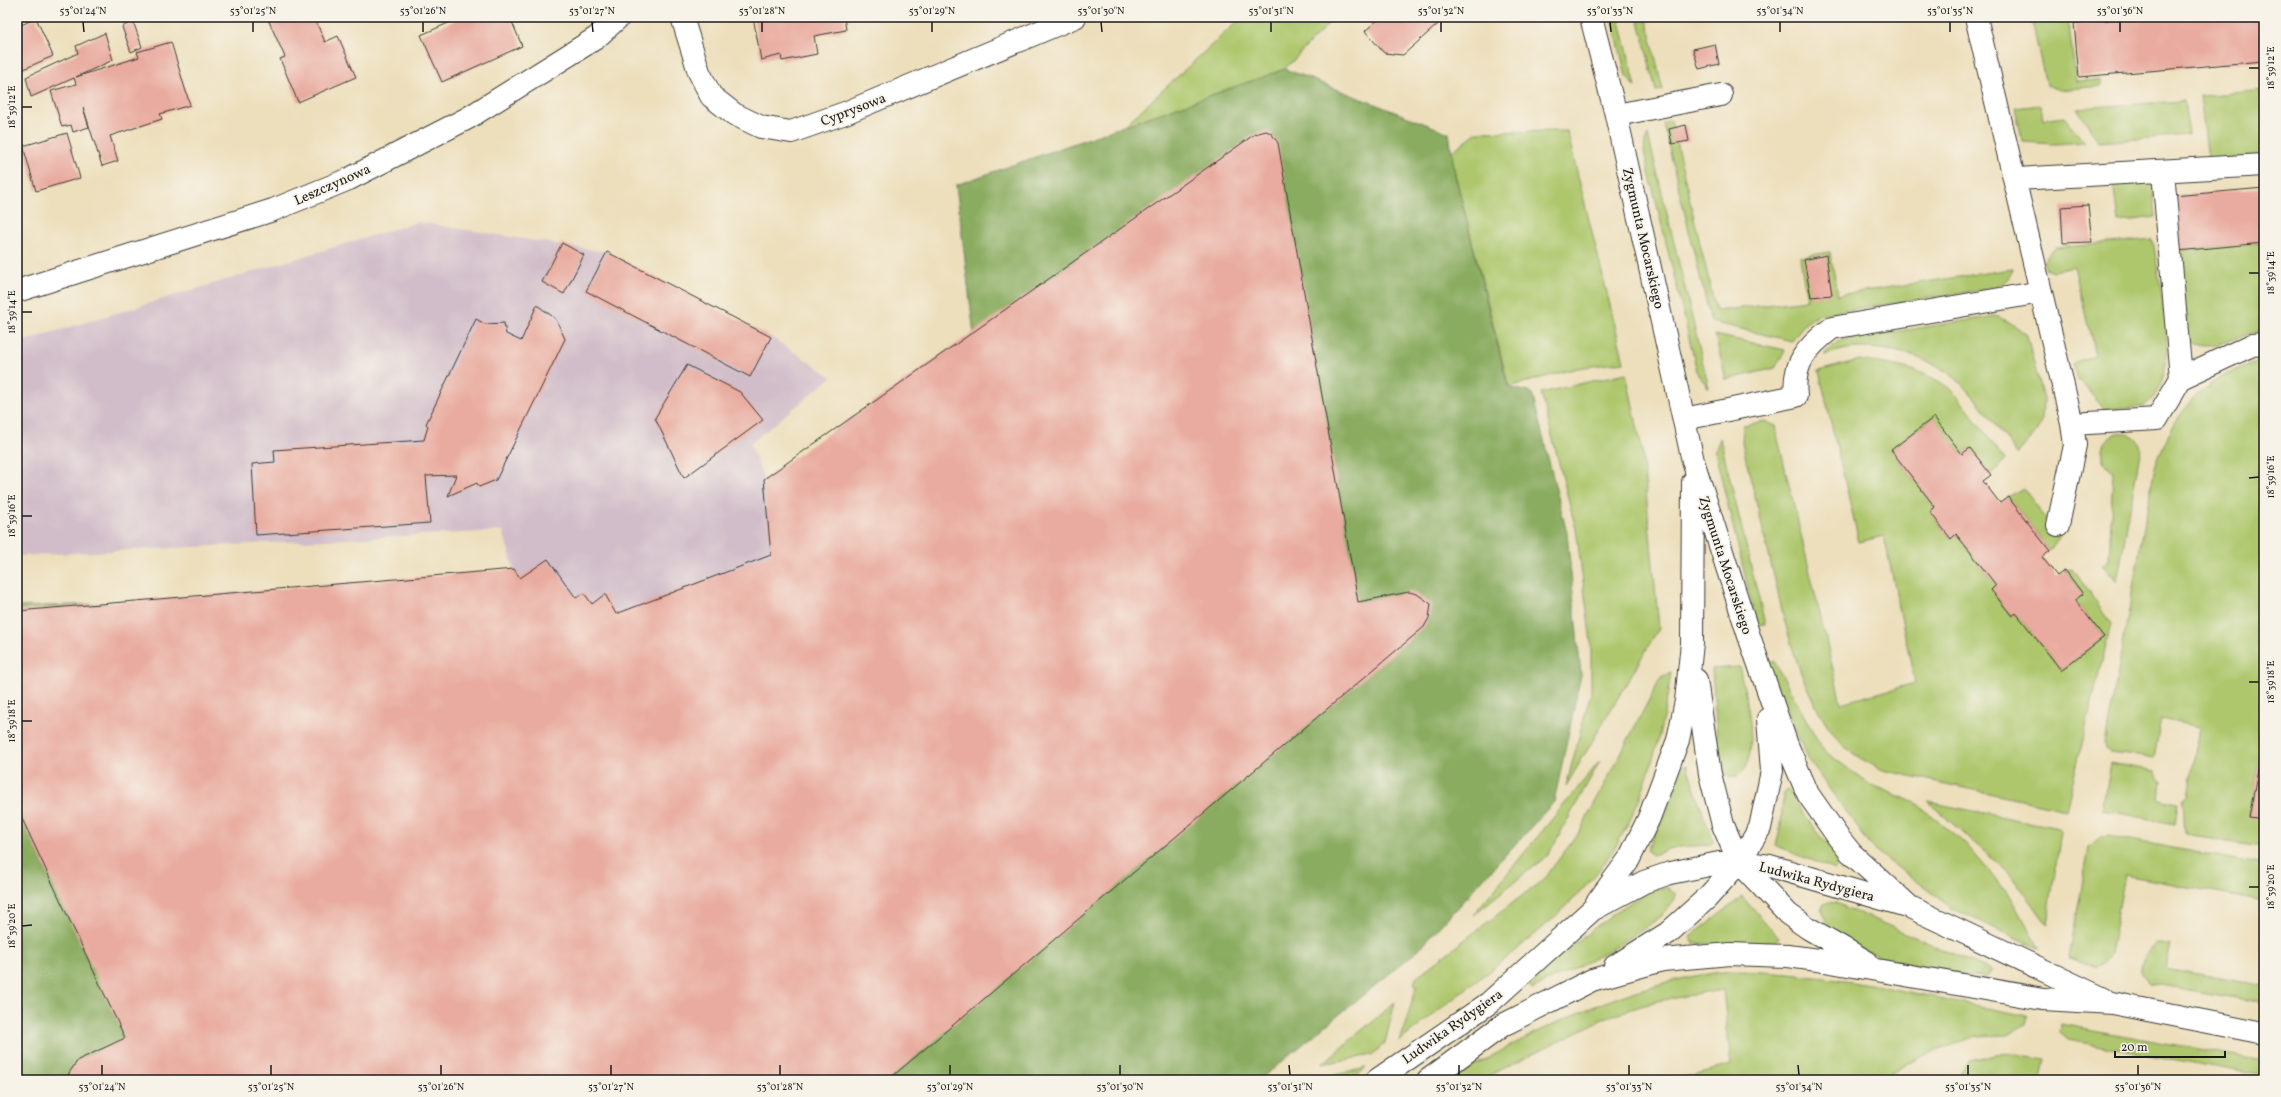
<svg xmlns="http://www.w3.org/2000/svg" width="2281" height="1097" font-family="Vollkorn,serif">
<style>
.industrial{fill:#d1bdc9}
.green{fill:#aec76d;stroke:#657244}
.forest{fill:#8aac60;stroke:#53643e}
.building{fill:#e9aa9f}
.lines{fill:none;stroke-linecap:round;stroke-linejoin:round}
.minor-casing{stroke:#3b3934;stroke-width:24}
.minor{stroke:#fff;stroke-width:22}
.ticks{fill:none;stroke:#1c1c1c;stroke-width:1.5}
.labels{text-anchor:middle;stroke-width:4;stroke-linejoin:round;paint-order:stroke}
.street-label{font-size:14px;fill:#1c1c1c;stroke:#f7f3e8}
.neatline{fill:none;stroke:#1c1c1c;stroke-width:1.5}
.ticks-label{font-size:10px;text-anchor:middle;fill:#1c1c1c}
</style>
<rect width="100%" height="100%" fill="#f7f3e8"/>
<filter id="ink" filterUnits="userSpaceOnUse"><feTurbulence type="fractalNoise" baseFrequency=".025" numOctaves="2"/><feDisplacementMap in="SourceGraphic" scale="8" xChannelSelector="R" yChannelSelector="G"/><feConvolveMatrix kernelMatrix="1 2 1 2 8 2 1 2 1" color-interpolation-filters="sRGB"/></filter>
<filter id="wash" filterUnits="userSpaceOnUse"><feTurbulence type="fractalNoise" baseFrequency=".012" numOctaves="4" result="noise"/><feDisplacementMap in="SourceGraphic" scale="16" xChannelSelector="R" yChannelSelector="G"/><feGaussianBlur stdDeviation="0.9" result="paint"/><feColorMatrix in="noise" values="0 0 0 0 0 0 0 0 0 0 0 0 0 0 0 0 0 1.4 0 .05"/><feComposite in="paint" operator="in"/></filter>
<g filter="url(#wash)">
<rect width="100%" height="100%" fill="#eddfbc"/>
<path class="industrial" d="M417 222 607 252 771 337 832 377 750 444 764 479 771 555 561 636 514 569 503 531 17 556V343Z"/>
<path class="green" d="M1242 17H1335L1285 69 1124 126Z
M1612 17H1619L1636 87 1626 76Z
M1638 17H1646L1663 90 1656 91Z
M2031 17H2094L2068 19 2076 81 2101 80V86L2060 90 2046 85Z
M2264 90V155L2208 159 2200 96Z
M2184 101 2189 135 2099 142 2077 108Z
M2041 105 2043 120 2064 117 2085 142 2055 144 2023 142 2015 108Z
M1671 120 1716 311 1807 300 1800 257 1830 252 1838 295 2012 269C2010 284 1994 287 1982 290L1820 314 1804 324 1792 341 1711 322 1663 123Z
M1567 131 1624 362 1577 368 1509 387 1455 174 1451 152 1477 132Z
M1648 135 1709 388 1698 375 1644 152 1645 142Z
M2152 178 2156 217 2118 222 2113 181Z
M2153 239C2158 275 2166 311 2167 348 2168 367 2160 398 2143 407L2105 410 2078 379 2073 363 2095 355 2074 267 2053 271 2045 268 2043 261 2055 248Z
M2264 243V331C2238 334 2213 354 2188 340L2177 251Z
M1996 316 2014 325 2027 335 2043 400 2042 419 2036 433 2017 454C2001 433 1985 409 1967 389 1940 360 1896 347 1857 348 1847 348 1835 352 1824 355L1833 345 1842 340Z
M1715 335 1785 350 1775 368 1726 380Z
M1859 360C1892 365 1933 369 1957 396 1974 416 1989 439 2005 460L1991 475 1970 448 1962 454 1933 417 1891 450 1935 507 1930 512 1951 539 1956 534 1996 585 1991 590 2011 616 2016 613 2061 670 2104 637 2075 600 2083 594 2065 570 2073 569 2111 624 2066 810 1883 770C1868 763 1852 755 1840 742 1800 693 1787 632 1773 572 1763 529 1752 486 1742 442L1743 425 1765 421 1775 426 1841 703 1915 683 1884 536 1859 542 1819 371Z
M2264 360V738L2249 817 2264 820V846L2190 836 2185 833 2183 800 2188 796 2199 727 2161 719 2154 758 2110 753 2106 750 2105 743 2154 471C2173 412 2202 377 2264 360Z
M1626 373 1642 449 1659 628 1566 786 1591 692V642L1576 529 1541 393Z
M2117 434C2129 433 2137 435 2141 447L2117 582 2102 565 2109 560 2113 471 2105 464C2100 450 2103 439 2117 434Z
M1720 438 1765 624 1757 625 1715 452Z
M2023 488 2060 537 2050 551 2008 497Z
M1774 661 1823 750 1869 784 1914 802 1965 843 2007 892 2040 949 1953 909 1873 849 1809 761 1765 662Z
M1739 667C1745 692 1763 758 1738 776 1727 778 1722 775 1719 764L1712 669Z
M1671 673C1661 738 1646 800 1610 855 1580 900 1535 935 1493 968 1462 992 1431 1016 1400 1041L1417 986 1414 984 1416 977 1544 879 1580 831 1661 677Z
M1600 761 1548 855 1473 915Z
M2110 763 2155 771 2162 782 2160 799 2178 803 2175 824 2102 810Z
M1687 765 1704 817 1714 841 1710 845 1680 847 1651 855 1647 850 1667 811 1682 767Z
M1788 790 1804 815 1839 858V864L1835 870 1776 846 1781 825 1783 794Z
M1928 802 2059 828 2061 832 2047 924 2012 876Z
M2109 836 2264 865V901L2125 875 2110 954 2103 963 2096 967 2069 958 2089 847 2100 837Z
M1653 888H1668L1676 894C1674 924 1559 975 1532 989L1526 982 1611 915Z
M1742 897 1779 937 1776 942 1694 944 1690 937Z
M1829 902 1836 903 1993 971 1987 978C1944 973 1833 959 1821 909L1824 903Z
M2157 944 2171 945 2165 968 2264 986V1003L2149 983 2141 972C2141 959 2147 952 2157 944Z
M1731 971C1831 972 1930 997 2028 1016L2026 1024 2007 1035 1977 1036 1929 1053 1877 1080H1673L1731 1065 1723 990 1657 1001 1607 1017 1480 1080H1450C1537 1029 1629 981 1731 971Z
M1395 1002 1385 1043 1372 1055 1322 1064Z
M2060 1024 2264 1061V1076L2068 1040 2059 1032Z
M2016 1054 2045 1059 2041 1080H1961L1960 1076 1970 1060 1996 1055Z
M1366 1068 1351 1080H1313Z"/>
<path class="forest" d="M1285 69 1449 133 1455 174 1508 387 1532 393 1567 533 1581 675 1554 802 1416 952 1259 1080H17V607L518 588 693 692 974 335 956 185Z"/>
<g id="blocks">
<path class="building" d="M267 17H314L325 42 338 36 356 77 298 102 280 59 285 57Z
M462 17H510L522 46 442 82 421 35Z
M753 17H844L846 30 814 36 817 54 782 61 781 55 761 60Z
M1381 17H1446L1403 55 1384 53 1365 31Z
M2142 17H2264V61L2079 77 2074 23Z
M36 18 53 56 17 72V27Z
M133 21 142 47 131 52 122 27Z
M105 33 113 60 76 77 139 57 137 52 171 42 190 105 160 114 162 119 110 136 118 161 102 166 83 107 89 127 73 132 71 125 62 127 51 91 76 84 74 78 31 97 26 77 78 53 76 46Z
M1715 44 1719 64 1699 69 1693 49Z
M1686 125 1689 141 1672 144 1669 129Z
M1266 131 1271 133 1278 143 1358 602 1409 592 1417 594 1431 604 1429 618 1424 627 888 1080H68L69 1073 78 1060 125 1038 17 808V611L514 569 520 578 548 559 576 598 584 593 592 604 605 594 616 614 771 555 764 479 1255 134Z
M67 133 80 178 36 191 23 146Z
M2264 188V243L2177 251 2173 196Z
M2088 205 2092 242 2063 243 2061 207Z
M562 243 584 255 564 294 542 282Z
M607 252 771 337 750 377 586 291Z
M1826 255 1832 295 1811 297 1804 260Z
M537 305 556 319 565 339 496 480 479 487 477 483 448 496 456 475 426 476 430 523 256 535 252 464 275 462 274 450 424 440 428 426 426 424 476 319 485 324 504 323 506 334 521 341Z
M687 365 740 392 763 420 684 478 655 418Z
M1934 417 1962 454 1970 448 1991 475 1983 481 2000 503 2008 497 2050 551 2042 557 2057 576 2065 570 2083 594 2075 600 2104 637 2061 670 2016 613 2012 616 1991 590 1996 585 1956 534 1951 539 1930 512 1935 507 1891 450Z
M2263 742H2264V820L2249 818Z"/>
</g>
</g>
<g filter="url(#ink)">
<use href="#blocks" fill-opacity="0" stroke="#3b3934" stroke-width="1"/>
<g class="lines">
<defs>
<path id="minor" d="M682 17 699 72 711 96 734 114 761 127 791 132 845 113 1075 17
M1591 17 1616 115 1693 461 1749 636 1787 745 1808 794 1838 837 1851 853 1910 907
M1616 115 1721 95
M2163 172 2181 378 2252 345 2264 344
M2016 179 2264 165
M17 291 273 210 349 179 468 118 596 38 619 17
M2041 292 2072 424 2075 445 2058 525
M1684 419 1796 396C1792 363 1807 347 1832 328L2041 292 1976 17
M2072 424 2157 419 2181 378
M1696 680 1710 774 1723 825 1739 862 1788 914 1808 928 1867 962
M1596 904 1629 859 1649 818 1678 740 1686 701 1692 643 1693 482
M1615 966 1668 933 1707 898 1739 862 1760 828 1772 771 1768 719
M1377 1080 1489 1003 1592 910 1644 882 1670 873 1719 863 1739 862 1770 866 1910 907 2104 999
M1428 1080 1503 1025 1592 980 1663 960 1730 954 1788 956 1825 961 2043 999 2112 1003 2264 1033"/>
</defs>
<use href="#minor" class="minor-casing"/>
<use href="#minor" class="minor"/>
</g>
</g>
<path class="ticks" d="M83 22 84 32M253 22V32M423 22V32M592 22 593 32M762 22V32M932 22V32M1101 22 1102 32M1271 22V32M1441 22V32M1610 22 1611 32M1780 22V32M1950 22V32M2120 22V32M2249 68H2259M22 107H32M2249 273H2259M22 312H32M2249 478 2259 477M22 516H32M2249 682H2259M22 721H32M2249 887H2259M22 926 32 925M102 1065V1075M271 1065V1075M441 1065V1075M611 1065V1075M780 1065V1075M950 1065V1075M1120 1065V1075M1289 1065 1290 1075M1459 1065V1075M1629 1065V1075M1798 1065 1799 1075M1968 1065V1075M2138 1065V1075"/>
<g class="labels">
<g class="street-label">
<text transform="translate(853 109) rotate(-21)" y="5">Cyprysowa</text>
<text transform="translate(332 184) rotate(-24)" y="5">Leszczynowa</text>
<text transform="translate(1644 238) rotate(77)" y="5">Zygmunta Mocarskiego</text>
<text transform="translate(1726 565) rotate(72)" y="5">Zygmunta Mocarskiego</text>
<text transform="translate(1817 881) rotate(15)" y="5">Ludwika Rydygiera</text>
<text transform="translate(1452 1026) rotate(-35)" y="5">Ludwika Rydygiera</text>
</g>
</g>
<rect width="2281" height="1097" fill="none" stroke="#f7f3e8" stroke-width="44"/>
<path d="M2115 1051v6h110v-6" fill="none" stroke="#1c1c1c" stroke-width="2"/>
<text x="2121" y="1051" font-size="12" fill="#1c1c1c" stroke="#f7f3e8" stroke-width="3" paint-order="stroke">20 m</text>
<rect x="22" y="22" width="2237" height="1053" class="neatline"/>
<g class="ticks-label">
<text x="83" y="14">53°01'24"N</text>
<text x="253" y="14">53°01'25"N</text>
<text x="423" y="14">53°01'26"N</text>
<text x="592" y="14">53°01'27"N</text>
<text x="762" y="14">53°01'28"N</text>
<text x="932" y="14">53°01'29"N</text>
<text x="1101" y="14">53°01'30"N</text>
<text x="1271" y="14">53°01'31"N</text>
<text x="1441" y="14">53°01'32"N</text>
<text x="1610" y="14">53°01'33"N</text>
<text x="1780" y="14">53°01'34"N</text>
<text x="1950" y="14">53°01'35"N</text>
<text x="2120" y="14">53°01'36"N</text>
<text transform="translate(2270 68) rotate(-90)" y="4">18°39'12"E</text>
<text transform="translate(11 107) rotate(-90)" y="4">18°39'12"E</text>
<text transform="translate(2270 273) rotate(-90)" y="4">18°39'14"E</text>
<text transform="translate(11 312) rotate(-90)" y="4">18°39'14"E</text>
<text transform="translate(2270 477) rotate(-90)" y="4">18°39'16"E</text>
<text transform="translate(11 516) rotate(-90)" y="4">18°39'16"E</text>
<text transform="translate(2270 682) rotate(-90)" y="4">18°39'18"E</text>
<text transform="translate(11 721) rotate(-90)" y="4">18°39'18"E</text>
<text transform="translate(2270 887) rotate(-90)" y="4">18°39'20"E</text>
<text transform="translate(11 926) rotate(-90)" y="4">18°39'20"E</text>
<text x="102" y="1090">53°01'24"N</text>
<text x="271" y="1090">53°01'25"N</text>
<text x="441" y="1090">53°01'26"N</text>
<text x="611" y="1090">53°01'27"N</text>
<text x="780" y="1090">53°01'28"N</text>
<text x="950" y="1090">53°01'29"N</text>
<text x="1120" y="1090">53°01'30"N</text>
<text x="1290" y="1090">53°01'31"N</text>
<text x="1459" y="1090">53°01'32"N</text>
<text x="1629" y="1090">53°01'33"N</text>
<text x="1799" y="1090">53°01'34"N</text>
<text x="1968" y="1090">53°01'35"N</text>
<text x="2138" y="1090">53°01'36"N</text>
</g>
</svg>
